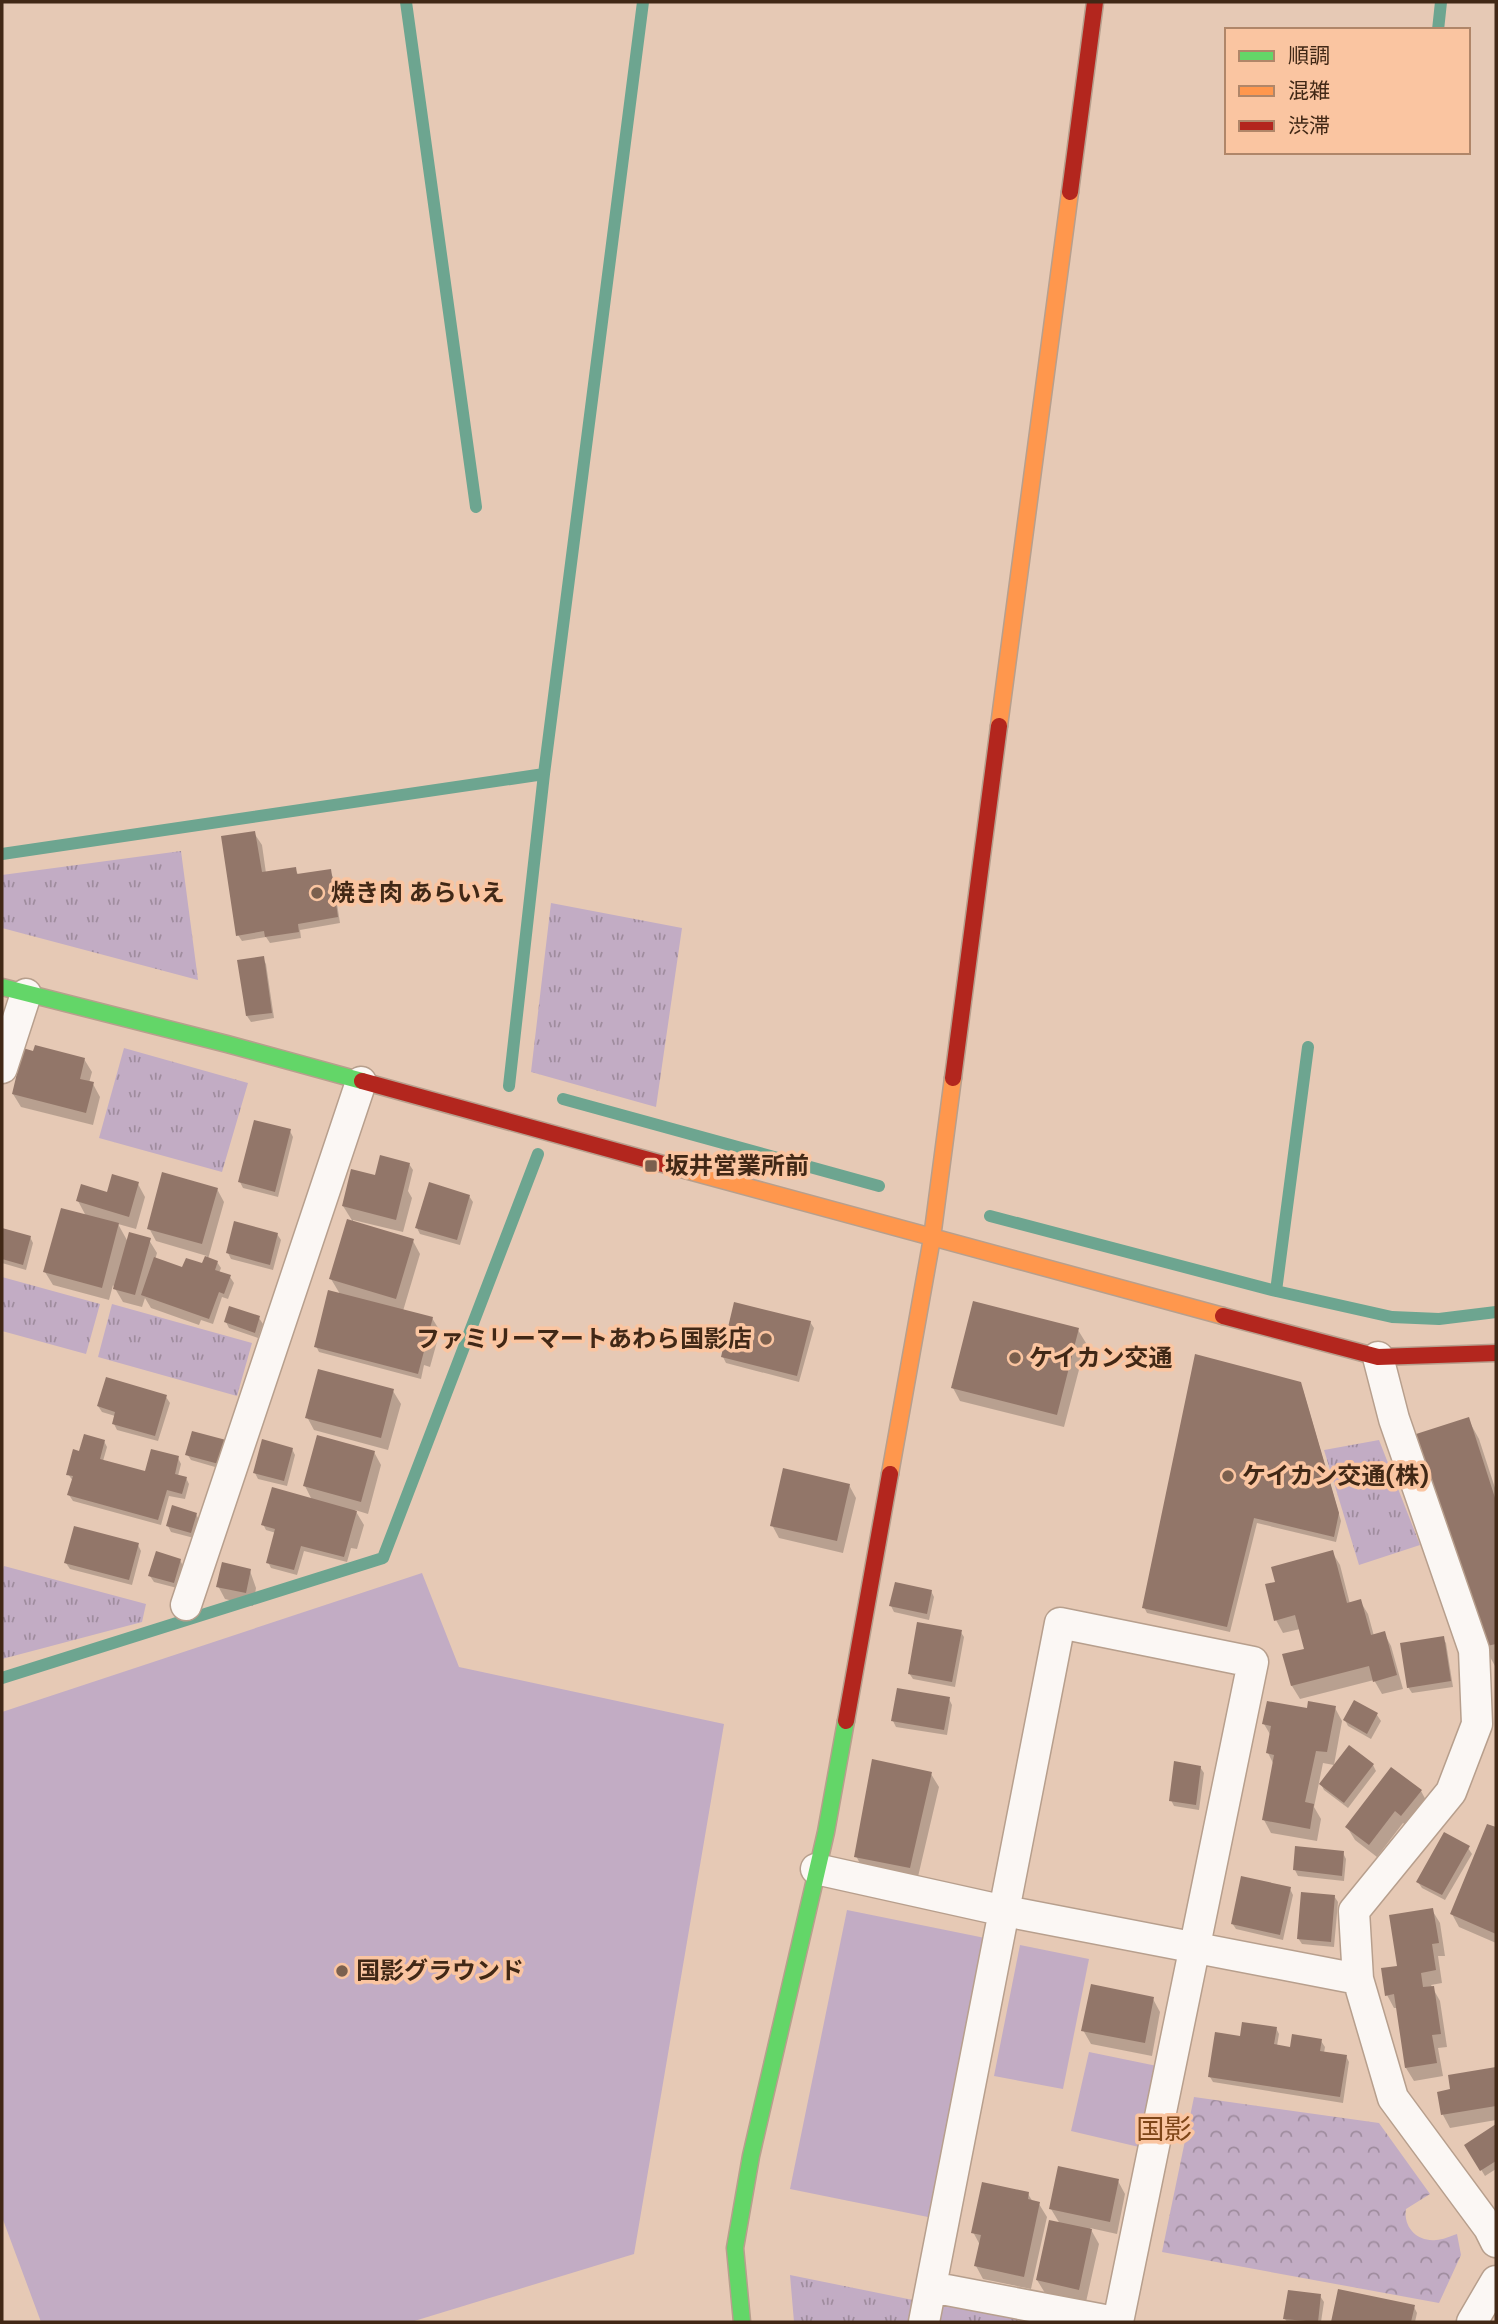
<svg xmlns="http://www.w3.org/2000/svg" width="1498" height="2324" font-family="'DM Sans','Noto Sans JP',sans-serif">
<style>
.grass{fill:url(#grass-tufts)}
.park{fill:url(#park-crowns)}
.garden{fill:#c2acc4}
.shadow{fill:#0003}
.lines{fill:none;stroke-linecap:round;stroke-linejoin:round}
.stream{stroke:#6da590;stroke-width:12}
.building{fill:#927669}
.street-casing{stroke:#b79f8d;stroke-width:33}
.fast-casing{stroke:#b79f8d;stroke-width:19}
.slow-casing{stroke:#b79f8d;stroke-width:19}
.jam-casing{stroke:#b79f8d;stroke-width:19}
.street{stroke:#fbf7f4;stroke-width:30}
.fast{stroke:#63d668;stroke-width:16}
.slow{stroke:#ff974d;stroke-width:16}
.jam{stroke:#b3261e;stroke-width:16}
.poi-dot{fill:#7b604e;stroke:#fac5a1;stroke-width:2.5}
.labels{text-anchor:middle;stroke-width:7;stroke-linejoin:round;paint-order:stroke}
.poi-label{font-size:24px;font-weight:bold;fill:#412816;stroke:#fac5a1;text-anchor:start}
.quarter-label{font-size:28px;fill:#7f4618;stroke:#fac5a1}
</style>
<defs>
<pattern id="grass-tufts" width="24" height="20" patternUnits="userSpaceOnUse" patternTransform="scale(1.75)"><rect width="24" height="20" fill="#c2acc4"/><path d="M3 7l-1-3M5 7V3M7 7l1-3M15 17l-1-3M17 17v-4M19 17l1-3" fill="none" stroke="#9f8c9e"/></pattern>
<pattern id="park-crowns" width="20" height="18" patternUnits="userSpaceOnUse" patternTransform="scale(1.75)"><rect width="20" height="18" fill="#c2acc4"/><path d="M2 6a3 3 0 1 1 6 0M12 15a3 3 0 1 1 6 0" fill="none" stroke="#9f8c9e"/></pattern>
</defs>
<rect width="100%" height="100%" fill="#e6c9b5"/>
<path class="grass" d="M181 851 198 980 2 928V875Z
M551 903 682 928 656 1107 531 1072Z
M124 1048 248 1083 222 1172 99 1138Z
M2 1277 100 1304 86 1354 2 1331Z
M112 1304 252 1343 237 1396 98 1357Z
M1379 1440 1420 1545 1359 1565 1324 1450Z
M4 1566 146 1604 142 1622 2 1659V1573Z
M790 2275 913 2300 908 2322H794Z
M942 2301 1057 2322H939Z"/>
<path class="park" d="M1194 2097 1379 2123 1430 2194 1406 2209C1403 2227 1417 2242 1436 2240 1442 2240 1451 2236 1457 2234L1461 2255 1439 2303 1162 2252Z"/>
<path class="garden" d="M422 1573 459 1667 724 1724 634 2254 411 2322H41L2 2217V1712Z
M847 1910 985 1938 928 2217 790 2189Z
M1020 1945 1089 1959 1063 2089 994 2076Z
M1089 2052 1157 2066 1139 2147 1071 2131Z"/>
<path class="shadow" d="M254 833 262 845 266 873 295 869 299 876 330 871 333 877 340 923 300 930 301 938 270 943 266 937 242 941 238 935Z
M263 958 266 964 274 1018 251 1022 247 1016Z
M84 1059 92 1072 89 1083 93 1084 100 1097 93 1125 21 1107 13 1094Z
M290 1131 293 1137 278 1197 243 1188 240 1182Z
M409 1164 413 1170 408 1191 412 1198 403 1232 353 1220V1222L343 1206 378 1178Z
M138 1184 145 1197 136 1229 118 1224 128 1242 149 1240 157 1253 155 1260 183 1269 203 1265 207 1256 156 1241 149 1228 217 1189 224 1202 208 1259 217 1262 221 1268 219 1273 230 1277 234 1283 228 1299 222 1297 213 1324 201 1320 199 1325 151 1308 145 1298 142 1307 123 1302 113 1285 109 1300 53 1285 45 1272 86 1216 78 1201 108 1195Z
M469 1196 473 1202 460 1245 420 1234 417 1228Z
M2 1230 30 1237 33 1243 26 1270 2 1263Z
M277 1234 281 1240 273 1270 231 1259 228 1253Z
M413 1241 420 1254 403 1311 432 1318 440 1331 430 1367 424 1365 421 1379 319 1352 316 1346 340 1294 331 1279Z
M259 1318 263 1324 258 1338 229 1328 226 1322Z
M810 1322 814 1328 799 1382 726 1363 723 1357Z
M1078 1330 1086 1343 1064 1427 960 1401 953 1388Z
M1303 1390 1341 1521 1336 1542 1257 1523 1230 1632 1147 1613 1144 1607Z
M393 1391 401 1404 388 1450 314 1430 307 1417Z
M166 1397 170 1403 158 1441 117 1430 114 1424 115 1416 102 1412 98 1406Z
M1468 1419 1479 1439 1496 1491 1495 1666 1484 1646Z
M104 1441 107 1447 103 1461 146 1473 178 1458 181 1464 178 1476 186 1478 189 1484 185 1499 169 1496 161 1525 73 1501 69 1495 73 1481 68 1474 80 1453Z
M224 1442 222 1469 191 1460 187 1454Z
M292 1449 295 1455 287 1486 258 1479 255 1473Z
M374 1452 381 1465 368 1514 355 1510 364 1525 357 1549 351 1548 347 1562 304 1551 297 1575 271 1568 268 1562 276 1533 266 1530 263 1524 312 1500 305 1486Z
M849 1485 856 1498 843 1553 779 1538 772 1525Z
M196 1514 199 1520 194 1538 171 1532 168 1526Z
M138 1545 141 1551 132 1585 70 1569 66 1563Z
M1332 1552 1340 1565 1350 1604 1360 1601 1368 1614 1374 1636 1384 1633 1391 1646 1403 1689 1382 1694 1374 1680 1300 1699 1292 1686 1285 1656 1306 1650 1300 1629 1283 1633 1276 1620 1277 1583Z
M180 1560 183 1566 177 1588 154 1582 150 1576Z
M250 1571 256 1588 253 1606 225 1599 218 1586Z
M931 1591 934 1597 929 1620 894 1612 891 1606Z
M960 1631 964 1637 955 1687 913 1679 909 1673Z
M1443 1638 1446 1643 1453 1687 1412 1693 1408 1687Z
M949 1699 952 1705 947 1735 896 1727 893 1721Z
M1335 1708 1342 1721 1334 1765 1323 1763 1314 1807 1321 1819 1317 1841 1271 1833 1264 1820 1274 1765 1268 1753 1271 1736 1264 1724 1308 1710Z
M1377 1715 1381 1721 1371 1739 1348 1726 1345 1720Z
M1373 1765 1376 1771 1348 1808 1324 1790 1321 1784Z
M1200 1767 1204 1773 1199 1810 1174 1806 1171 1800Z
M931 1774 939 1787 917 1881 863 1869 856 1856Z
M1421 1791 1428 1804 1409 1828 1403 1823 1377 1857 1355 1840 1347 1827Z
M1488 1826 1496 1829V1943L1459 1927 1452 1914Z
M1468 1848 1472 1854 1445 1900 1422 1888 1418 1882Z
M1343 1853 1346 1859 1344 1881 1298 1876 1295 1870Z
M1290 1889 1293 1895 1283 1940 1236 1929 1232 1923Z
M1334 1896 1338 1902 1334 1947 1302 1944 1298 1938Z
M1432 1910 1440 1923 1445 1956H1438L1442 1983 1431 1985 1440 2001 1447 2047 1438 2048 1443 2076 1414 2081 1406 2068 1397 2008H1394L1387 1995 1399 1968Z
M1153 1999 1160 2012 1152 2056 1091 2044 1083 2030Z
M1276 2028 1279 2034 1277 2046 1291 2049 1321 2041 1325 2047 1324 2053 1346 2056 1349 2062 1343 2103 1213 2082 1210 2077 1241 2038Z
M1496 2069V2120L1450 2128 1443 2115 1452 2091 1450 2076Z
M1496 2126V2169L1485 2176 1466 2145Z
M1118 2181 1125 2194 1117 2234 1090 2228 1099 2244 1086 2302 1045 2293 1037 2280 1060 2224 1051 2209Z
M1028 2194 1033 2202 1039 2204 1047 2217 1031 2289 983 2279 976 2266 980 2245 973 2232Z
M1339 2291 1414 2307 1417 2313 1415 2322H1332Z
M1320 2296 1324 2302 1321 2322H1287L1285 2319Z"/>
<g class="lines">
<path class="stream" d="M406 2 476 507
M1438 30 1441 2
M544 774 643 2
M2 854 544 774 509 1086
M563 1099 879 1186
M990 1216 1276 1291 1392 1317 1439 1319 1496 1312
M1276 1291 1308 1047
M2 1678 383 1558 538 1154"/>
</g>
<path class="building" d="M255 831 262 872 296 867 297 874 331 869 338 917 298 924 299 932 265 937 264 931 236 936 221 836Z
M264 956 272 1013 246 1016 237 960Z
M35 1045 85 1058 80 1079 94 1082 86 1113 12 1094 23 1048 33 1051Z
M254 1120 291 1129 275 1192 238 1182Z
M380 1155 410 1163 396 1220 342 1206 351 1169 375 1175Z
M162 1172 218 1188 202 1244 147 1229Z
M112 1174 139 1182 129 1217 76 1201 81 1184 107 1192Z
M429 1182 470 1195 457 1240 415 1228Z
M61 1208 119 1223 102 1288 43 1272Z
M347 1219 414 1239 396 1299 329 1279Z
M234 1221 278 1233 270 1265 226 1253Z
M2 1228 31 1236 23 1265 2 1259Z
M129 1232 151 1238 135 1295 113 1289Z
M205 1256 218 1261 215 1270 231 1275 224 1294 219 1292 209 1319 141 1295 154 1257 182 1267 186 1258 202 1263Z
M328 1290 433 1317 418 1374 314 1347Z
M973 1301 1079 1328 1057 1415 951 1388Z
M734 1302 811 1321 797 1376 721 1357Z
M229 1306 260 1316 255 1333 224 1322Z
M1195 1354 1301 1382 1339 1513 1334 1537 1254 1518 1227 1627 1142 1608Z
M318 1369 394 1389 381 1438 305 1418Z
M106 1377 167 1395 155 1436 112 1424 115 1412 97 1406Z
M1469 1417 1496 1501V1644L1482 1647 1413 1435Z
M192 1431 226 1440 219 1464 185 1455Z
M84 1434 105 1440 100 1459 145 1471 151 1449 179 1456 175 1474 187 1477 182 1494 167 1490 158 1520 67 1495 73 1476 66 1475 73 1449 79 1451Z
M317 1435 375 1451 361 1502 303 1486Z
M262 1439 293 1448 284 1481 253 1473Z
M783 1468 850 1484 837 1541 770 1526Z
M272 1487 357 1511 344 1557 301 1546 294 1570 266 1563 275 1529 261 1525Z
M172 1505 197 1513 191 1533 166 1526Z
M74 1526 139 1543 129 1580 64 1563Z
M1333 1550 1347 1603 1361 1599 1371 1635 1385 1631 1397 1675 1373 1682 1369 1666 1291 1686 1282 1654 1304 1649 1295 1615 1274 1621 1265 1584 1275 1582 1271 1567Z
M156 1551 181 1559 174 1583 148 1576Z
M222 1562 251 1569 246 1593 216 1587Z
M895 1582 932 1590 927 1614 889 1606Z
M917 1622 962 1630 952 1682 908 1674Z
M1444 1636 1451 1681 1407 1688 1400 1643Z
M897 1688 950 1697 944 1730 891 1721Z
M1354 1700 1378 1713 1367 1734 1343 1720Z
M1267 1701 1307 1708 1308 1701 1336 1706 1327 1752 1316 1751 1305 1802 1314 1804 1310 1829 1262 1820 1274 1755 1266 1753 1271 1726 1262 1724Z
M1349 1745 1374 1764 1344 1803 1319 1784Z
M872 1759 932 1772 910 1868 854 1857Z
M1174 1761 1201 1766 1196 1805 1169 1801Z
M1391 1767 1422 1790 1401 1816 1395 1811 1369 1845 1345 1827Z
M1487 1824 1496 1827V1934L1450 1914Z
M1444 1832 1470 1846 1442 1895 1416 1882Z
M1295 1846 1344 1851 1342 1876 1293 1870Z
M1241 1876 1291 1887 1280 1935 1231 1924Z
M1301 1892 1335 1895 1331 1942 1297 1939Z
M1433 1908 1439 1943 1432 1944 1436 1970 1421 1973 1423 1987 1434 1986 1441 2034 1432 2035 1437 2063 1405 2068 1394 1994 1385 1996 1381 1968 1397 1966 1389 1915Z
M1091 1984 1154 1997 1145 2043 1081 2031Z
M1242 2022 1277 2027 1274 2044 1290 2047 1292 2034 1322 2039 1320 2051 1347 2055 1340 2097 1208 2077 1215 2032 1240 2036Z
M1496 2067V2106L1441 2115 1437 2092 1450 2089 1448 2075Z
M1496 2124V2161L1480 2171 1464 2145Z
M1058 2166 1119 2179 1110 2222 1049 2209Z
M982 2182 1029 2192 1028 2199 1040 2202 1024 2277 974 2266 981 2235 971 2233Z
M1049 2220 1092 2229 1079 2290 1036 2280Z
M1338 2289 1415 2305 1411 2322H1331Z
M1288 2290 1321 2294 1318 2322 1283 2319Z"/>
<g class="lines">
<defs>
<path id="street" d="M2 1068 26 994
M1378 1357 1394 1419 1474 1650 1477 1724 1451 1792 1354 1911 1358 1979 1393 2098 1489 2228 1496 2242
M186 1605 361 1082
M816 1869 1005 1911 1358 1979
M931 2287 1115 2322
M924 2322 1060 1623 1253 1662 1118 2322
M1472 2322 1496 2281"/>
<path id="fast" d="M2 987 227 1044 362 1081
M742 2322 735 2248 751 2156 826 1832 846 1721"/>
<path id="slow" d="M999 726 1070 192
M674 1167 1223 1316
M890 1474 932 1238 953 1078"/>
<path id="jam" d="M1070 192 1095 2
M953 1078 999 726
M362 1081 674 1167
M1223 1316 1378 1357 1496 1353
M846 1721 890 1474"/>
</defs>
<use href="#street" class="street-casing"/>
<use href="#fast" class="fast-casing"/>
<use href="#slow" class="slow-casing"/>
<use href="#jam" class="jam-casing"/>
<use href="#street" class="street"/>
<use href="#fast" class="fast"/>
<use href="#slow" class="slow"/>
<use href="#jam" class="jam"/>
</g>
<g class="poi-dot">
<circle cx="317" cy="893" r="7"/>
<rect x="644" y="1159" width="14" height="14" rx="3.5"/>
<circle cx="766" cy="1339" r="7"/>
<circle cx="1015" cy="1358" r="7"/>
<circle cx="1228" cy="1476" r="7"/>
<circle cx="342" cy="1971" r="7"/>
</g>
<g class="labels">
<g class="poi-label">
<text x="331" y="901">焼き肉 あらいえ</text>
<text x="665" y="1174">坂井営業所前</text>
<text x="752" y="1347" text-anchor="end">ファミリーマートあわら国影店</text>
<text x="1029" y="1366">ケイカン交通</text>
<text x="1242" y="1484">ケイカン交通(株)</text>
<text x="356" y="1979">国影グラウンド</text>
</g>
<g class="quarter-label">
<text x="1164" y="2139">国影</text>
</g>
</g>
<rect width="1498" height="2324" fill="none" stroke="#412816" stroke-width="7"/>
<rect x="1225" y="28" width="245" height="126" fill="#fac5a1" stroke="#b08669" stroke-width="2"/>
<rect x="1239" y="51" width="35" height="10" fill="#63d668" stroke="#b08669" stroke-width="2"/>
<text x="1288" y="63" font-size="21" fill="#412816">順調</text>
<rect x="1239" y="86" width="35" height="10" fill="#ff974d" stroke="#b08669" stroke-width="2"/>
<text x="1288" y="98" font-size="21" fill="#412816">混雑</text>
<rect x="1239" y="121" width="35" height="10" fill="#b3261e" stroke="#b08669" stroke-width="2"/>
<text x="1288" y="133" font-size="21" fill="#412816">渋滞</text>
</svg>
